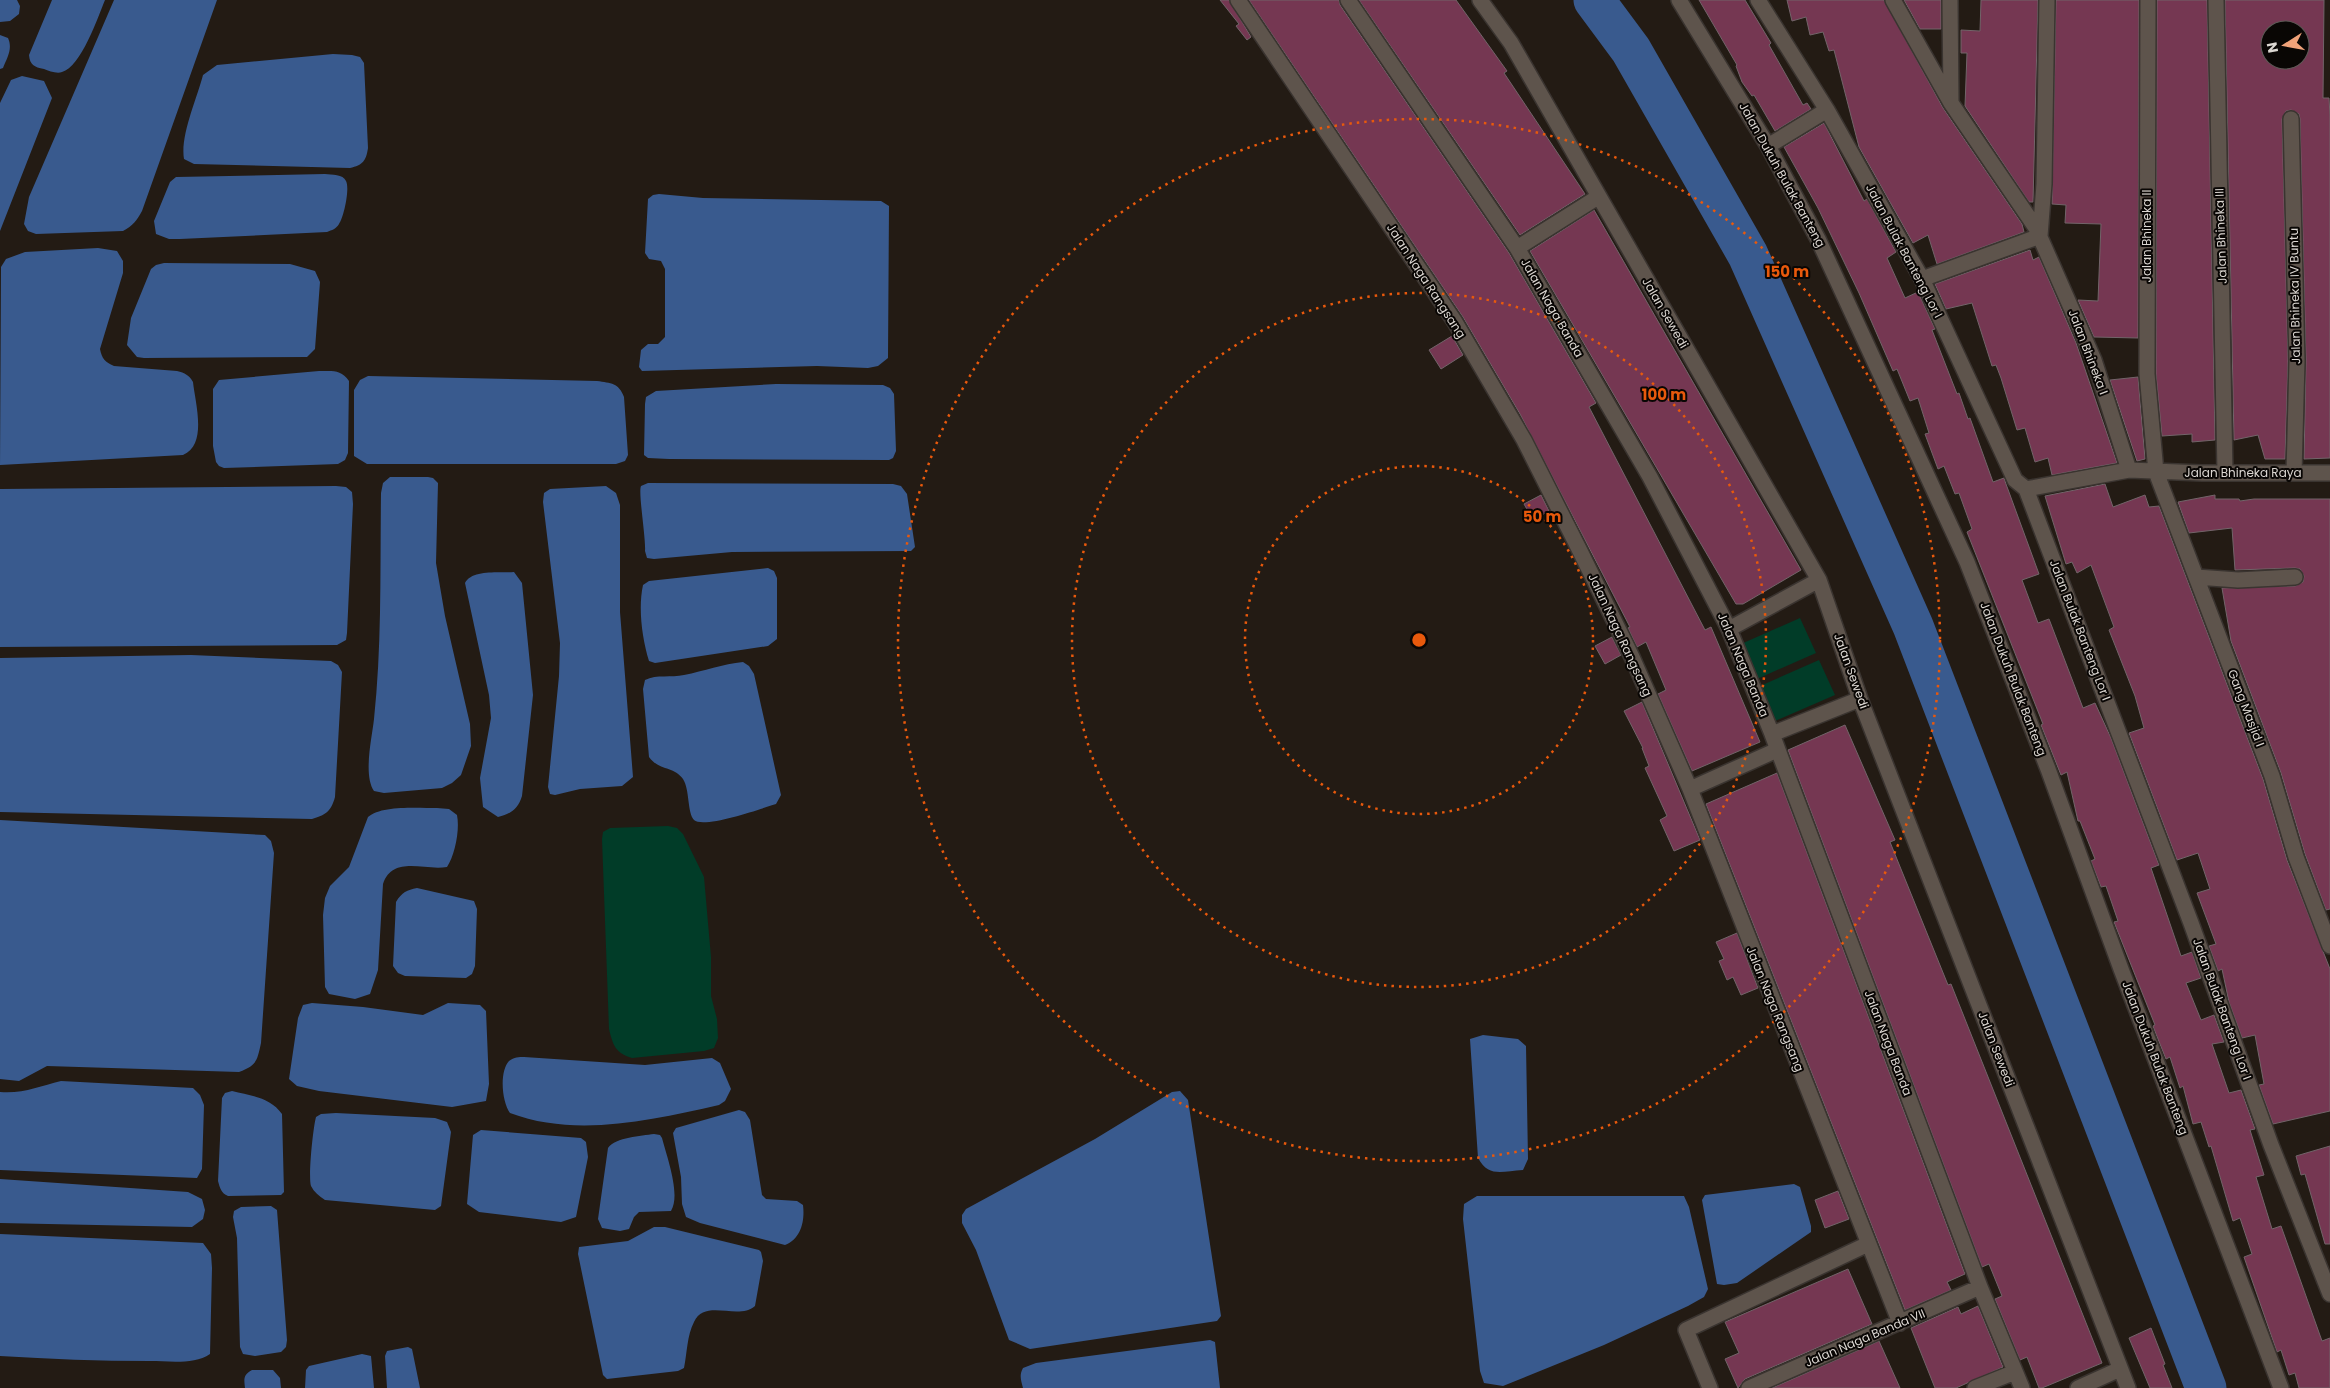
<svg xmlns="http://www.w3.org/2000/svg" width="2330" height="1388" font-family="Poppins,sans-serif">
<style>
.green{fill:#013c28}
.water{fill:#395a8e}
.lines{fill:none;stroke-linecap:round;stroke-linejoin:round}
.river{stroke:#395a8e;stroke-width:41}
.building{fill:#753752;stroke:#726469;fill-rule:evenodd}
.minor-casing{stroke:#3a3430;stroke-width:18}
.minor{stroke:#5e544c;stroke-width:15}
.ring{fill:none;stroke:#e8590c;stroke-width:2.5;stroke-dasharray:2.5 5}
.labels{text-anchor:middle;stroke-width:4;stroke-linejoin:round;paint-order:stroke}
.street-label{font-size:12px;fill:#dcd7d2;stroke:#090604}
.centre{fill:#e8590c;stroke:#090604;stroke-width:2.5}
.ring-label{font-size:15px;text-anchor:middle;font-weight:bold;fill:#e8590c;stroke:#090604;stroke-width:4;stroke-linejoin:round;paint-order:stroke}
</style>
<rect width="100%" height="100%" fill="#231b14"/>
<path class="green" d="M1800 618 1816 653 1757 679 1741 644Z
M1819 660 1835 695 1775 721 1760 686Z
M668 826 677 828 683 834 704 877 711 957V996L717 1019 718 1038 714 1048 704 1051 632 1058C615 1053 613 1045 609 1029L602 839 603 832 610 828Z"/>
<path class="water" d="M0 0H17L20 6 19 14 10 21 0 22Z
M52 0H105C98 17 81 67 62 72 57 74 49 71 44 69 34 67 30 65 29 55Z
M114 0H217L142 211C137 220 133 226 123 231L36 234 28 231 24 224 29 197Z
M0 35 8 38C13 49 7 58 3 68L0 69Z
M333 54 352 55 360 57 364 63 368 148C366 161 363 165 350 168L194 164 184 159C180 136 197 98 203 75L217 65Z
M22 76 44 81 52 98 0 231V103L11 80Z
M325 174C332 175 343 174 346 181 350 188 344 217 339 224 336 229 332 230 327 232L180 239H169L156 234 154 221 170 182 176 177Z
M659 194 703 198 881 201 889 206 888 358 878 366 868 368 817 366 642 371 639 367 641 350 648 344H658L665 337V269L661 261 649 259 645 253 648 199 653 195Z
M98 248 117 251 123 261V273L100 349C102 359 105 362 114 366L177 371C185 373 189 375 193 382 195 402 208 445 183 455L0 465 1 267 6 259 25 252Z
M164 263 290 264 315 271 320 282 315 349 307 357 144 358 137 357 127 345 131 318 151 269 156 265Z
M319 371C332 371 341 369 349 381L348 453 345 460 338 464 224 468 219 466 216 462 213 446V389L219 380Z
M368 376 597 381C611 383 619 383 624 397L628 455 625 461 616 464H367L354 456V390L360 380Z
M776 384 883 385 890 388 894 394 896 451 893 458 889 460 669 459 648 458 644 455 645 404 646 397 656 391Z
M390 477H428L433 478 438 483 436 563 445 616 470 724 471 746 461 775 452 783 442 788 384 793 374 791C363 775 372 738 374 719 382 645 380 568 381 493L383 483Z
M648 483 893 484 901 486 907 494 915 547 911 551 732 552 654 559 647 558 645 551C646 538 638 492 641 486Z
M336 486 346 487 352 492 353 504 347 633 346 640 337 645 0 647V489Z
M606 486 616 493 620 505V612L633 777 622 786 580 789 555 795 550 794 548 787 559 676 560 643 543 502 544 493 550 489Z
M768 568 774 571 777 578V639L768 646 655 663 649 661C642 638 638 608 643 585L649 581Z
M514 572 522 583 533 695 522 796C518 809 511 814 498 817L483 807 480 778 491 718 489 695 465 583C472 569 499 573 514 572Z
M191 655 331 661 338 665 342 672 335 797C331 812 325 815 312 819L0 812V658Z
M743 662 749 666 754 674 781 795 776 804C763 808 704 829 694 820 687 812 690 790 683 779 674 766 659 771 649 757L643 689 645 680C657 674 671 678 684 675 704 671 723 664 743 662Z
M437 808 449 809 457 815C460 830 455 855 447 867 424 871 393 855 383 884L378 970 370 994 355 999 329 994 325 987 323 915 325 898 330 886 349 867 368 817C381 805 419 808 437 808Z
M0 820 265 835 271 841 274 853 261 1043C257 1061 257 1065 239 1072L47 1066 19 1081 0 1079Z
M417 888 474 901 477 909 475 966 472 974 466 978 405 976 398 973 393 966 396 902C402 892 407 890 417 888Z
M312 1003 363 1007 423 1015 448 1003 480 1005 486 1011 489 1084 486 1101 452 1107 319 1091 297 1086 289 1079 298 1018 303 1005Z
M1483 1035 1518 1039 1526 1046 1528 1159 1523 1170C1502 1171 1489 1178 1478 1158L1470 1039Z
M524 1057 645 1065 712 1058 720 1063 731 1089 725 1101 719 1105C652 1120 576 1138 510 1113 502 1102 499 1072 509 1061 514 1057 519 1057 524 1057Z
M61 1081 193 1088 200 1095 204 1105 202 1169 197 1178 0 1170V1092C23 1094 40 1086 61 1081Z
M232 1091C251 1096 270 1097 282 1114L284 1192 281 1195 228 1196C221 1193 220 1188 218 1181L222 1098 225 1093Z
M1180 1091 1188 1100 1221 1316 1217 1321 1030 1349 1009 1340 976 1250 962 1223V1215L966 1209 1095 1139 1172 1092Z
M739 1110 745 1112 750 1120 762 1195 766 1199 797 1201 803 1205C805 1221 801 1239 785 1245L700 1223 686 1217 682 1204 681 1177 673 1133 676 1128Z
M336 1113 435 1118 447 1122 451 1132 441 1206 435 1210 325 1200C319 1196 314 1192 311 1186 308 1177 313 1128 316 1117L321 1114Z
M481 1130 581 1138 586 1142 588 1157 576 1217 561 1222 479 1212 467 1204 473 1135Z
M654 1134 660 1135 662 1138C667 1157 681 1195 671 1211L639 1212 634 1217 629 1229 620 1231 602 1228 598 1219 608 1148C616 1137 641 1136 654 1134Z
M0 1179 188 1192 202 1199 205 1210 203 1219 192 1227 0 1223Z
M1794 1184 1800 1187 1811 1226V1232L1737 1283 1724 1285 1717 1284 1702 1200 1705 1195Z
M1477 1196H1684L1689 1207 1708 1289 1704 1297 1688 1306 1604 1345 1503 1386 1484 1383 1480 1371 1463 1219 1464 1204Z
M271 1206 277 1210 287 1340 286 1347 281 1352 255 1356 243 1354 240 1347 237 1238 233 1217 234 1211 241 1207Z
M654 1227H665L759 1250 761 1252 763 1261 755 1306C738 1321 705 1298 694 1322 687 1335 687 1354 684 1368L678 1371 607 1379 603 1375 578 1254 579 1247 628 1241Z
M0 1234 203 1243 211 1254 212 1268 210 1354C194 1365 168 1361 150 1361 99 1361 50 1359 0 1356Z
M1210 1340 1215 1342 1220 1388H1023C1021 1380 1019 1375 1023 1368L1036 1363Z
M408 1347 412 1349 420 1388H387L385 1356 387 1351Z
M362 1354 371 1356 374 1388H305L306 1370 309 1366Z
M252 1370H273L280 1378 281 1388H245C244 1379 243 1375 252 1370Z"/>
<g class="lines">
<path class="river" d="M1594 0 1631 50 1748 255 1913 626 2206 1388"/>
</g>
<path class="building" d="M1220 0H1229L1251 37 1247 40 1236 26 1239 24Z
M1249 0H1339L1340 5 1509 253 1596 403 1589 407 1705 630 1711 627 1760 742 1692 771 1658 694 1666 690 1646 642 1637 647 1628 628 1630 627 1520 414 1463 317Z
M1359 0H1456L1507 71 1504 73 1585 194 1520 235Z
M1699 0H1745L1771 43 1769 45 1803 105 1807 103 1811 109 1775 131 1754 95 1752 96 1742 82 1736 66 1737 65Z
M1787 0H1884L1943 108 2022 224 2024 232 1937 264 1928 235 1913 243 1859 147 1834 50 1829 51 1823 32 1810 35 1806 17 1792 21Z
M1904 0H1941V29H1920Z
M1981 0H2038L2033 202H2029L1965 106 1967 53H1961V30L1980 31Z
M2056 0H2139L2138 338 2094 337 2078 300 2098 301 2101 224 2065 223 2066 205 2052 204Z
M2157 0H2207L2215 440 2192 442V434L2162 436 2156 374Z
M2225 0H2324L2323 98H2329L2330 116V458L2304 459 2306 361 2300 119 2299 114 2291 110 2286 111 2282 119 2288 361 2285 459H2265L2258 435 2234 440ZM2270 30H2300V60H2270Z
M1824 123 1864 201 1867 199 1896 252 1887 258 1905 298 1918 292 1935 329 1932 330 1957 394 1959 393 1968 419 1970 418 1993 482 2004 478 2006 484 2039 574 2022 580 2038 623 2049 619 2083 708 2095 703 2111 738 2159 865 2151 868 2181 956 2192 952 2201 978 2186 983 2201 1020 2214 1015 2224 1042 2212 1044 2229 1093 2241 1090 2255 1129 2250 1130 2264 1175 2256 1177 2272 1229 2281 1226 2322 1341 2330 1338V1388H2299L2295 1373 2289 1375 2281 1350 2277 1352 2244 1257 2252 1254 2240 1218 2233 1221 2211 1146 2209 1147 2201 1122 2193 1124 2183 1086 2180 1088 2170 1057 2166 1059 2156 1034 2153 1026 2155 1025 2114 922 2118 921 2106 886 2101 887 2091 861 2095 859 2080 821H2078L2067 772 2061 775 2041 725 2043 724 1967 532 1972 529 1959 493 1955 494 1944 466 1938 469 1925 434 1929 433 1918 398 1910 401 1897 369 1893 371 1859 293 1818 208 1784 147Z
M1594 210 1801 570 1743 604H1736L1530 251Z
M2030 250 2033 260 2039 257 2076 343 2117 463 2052 475 2048 458 2035 462 2025 428 2017 430 2001 378 1996 365 1992 366 1972 303 1946 309 1935 284Z
M1452 336 1463 355 1441 369 1429 350Z
M2138 377 2145 459 2137 461 2110 380Z
M2105 484 2113 507 2145 495 2149 507 2159 506 2263 779 2287 860 2330 969V1111L2273 1124 2259 1085 2264 1084 2255 1035 2242 1038 2229 1002 2222 969 2218 971 2209 946 2216 944 2197 893 2210 889 2198 853 2177 860 2129 733 2144 728 2135 696 2109 630 2114 627 2091 565 2077 573 2072 562 2066 564 2045 496Z
M1541 495 1549 511 1533 520 1524 504Z
M2215 495V499H2239L2240 501 2254 499H2330V909L2326 910 2305 854 2281 773 2231 641 2222 588 2295 586 2303 582 2304 576 2300 569 2295 568 2235 570 2232 528 2189 533 2178 502Z
M1612 637 1621 655 1605 664 1595 646Z
M1642 702 1700 840 1674 851 1660 820 1667 816 1645 768 1649 766 1642 748H1643L1624 711Z
M1845 725 1895 840 1890 842 1948 985 1951 984 2102 1363 2042 1388H2039L2027 1357 2020 1360 1995 1299 2002 1296 1989 1264 1982 1267 1788 750Z
M1777 773 1965 1274 1947 1282 1951 1290 1905 1310 1706 804Z
M1737 933 1758 988 1741 995 1733 977 1727 980 1719 961 1724 959 1716 942Z
M2330 1146V1244H2325L2305 1174 2301 1175 2296 1156Z
M1838 1191 1849 1219 1825 1228 1815 1200Z
M1848 1269 1872 1324 1745 1379 1738 1388 1725 1359 1739 1353 1725 1322Z
M1978 1306 2003 1367 1956 1388H1935L1911 1328 1958 1307 1961 1314Z
M2151 1328 2165 1364 2163 1365 2172 1388H2150L2129 1338Z
M1879 1341 1900 1388H1772Z"/>
<g class="lines">
<defs>
<path id="minor" d="M1238 0 1455 322 1524 440 1580 551 1632 657 1690 789 1900 1323
M1348 0 1517 248 1650 477 1729 629 1772 734 1980 1287 2022 1388
M1480 0 1511 43 1819 580 1860 699 2128 1388
M1679 0 1768 146 1818 239 1967 562 2048 769 2121 969 2281 1388
M1758 0 1827 110 1922 279 2015 480 2026 489 2191 923 2271 1145 2330 1294
M1893 0 1951 103 2036 228 2094 360 2129 470
M1950 0 1951 101
M2148 0 2147 374 2156 472 2272 776 2296 857 2330 946
M2216 0 2225 473
M2291 119 2297 361 2294 473
M1768 146 1827 110
M1517 248 1598 197
M1922 279 2040 236 2044 184 2047 0
M2026 489 2129 470 2202 473H2330
M2196 577 2238 580 2295 577
M1729 629 1819 580
M1772 734 1860 699
M1690 789 1777 750
M1710 1388 1686 1330 1868 1244
M1749 1388 1980 1287
M1975 1388 2015 1372
M2078 1388 2120 1369"/>
</defs>
<use href="#minor" class="minor-casing"/>
<use href="#minor" class="minor"/>
</g>
<g class="ring">
<circle cx="1419" cy="640" r="174"/>
<circle cx="1419" cy="640" r="347"/>
<circle cx="1419" cy="640" r="521"/>
</g>
<g class="labels">
<g class="street-label">
<text transform="translate(1782 175) rotate(61)" y="4">Jalan Dukuh Bulak Banteng</text>
<text transform="translate(2147 236) rotate(-90)" y="4">Jalan Bhineka II</text>
<text transform="translate(2221 236) rotate(-92)" y="4">Jalan Bhineka III</text>
<text transform="translate(1904 251) rotate(62)" y="4">Jalan Bulak Banteng Lor I</text>
<text transform="translate(1426 281) rotate(57)" y="4">Jalan Naga Rangsang</text>
<text transform="translate(2295 296) rotate(-91)" y="4">Jalan Bhineka IV Buntu</text>
<text transform="translate(1552 308) rotate(60)" y="4">Jalan Naga Banda</text>
<text transform="translate(1665 313) rotate(60)" y="4">Jalan Sewedi</text>
<text transform="translate(2088 352) rotate(69)" y="4">Jalan Bhineka I</text>
<text x="2243" y="477">Jalan Bhineka Raya</text>
<text transform="translate(2080 630) rotate(69)" y="4">Jalan Bulak Banteng Lor I</text>
<text transform="translate(1620 635) rotate(65)" y="4">Jalan Naga Rangsang</text>
<text transform="translate(1743 665) rotate(67)" y="4">Jalan Naga Banda</text>
<text transform="translate(1851 671) rotate(70)" y="4">Jalan Sewedi</text>
<text transform="translate(2013 679) rotate(69)" y="4">Jalan Dukuh Bulak Banteng</text>
<text transform="translate(2246 708) rotate(69)" y="4">Gang Masjid I</text>
<text transform="translate(1775 1009) rotate(68)" y="4">Jalan Naga Rangsang</text>
<text transform="translate(2222 1009) rotate(70)" y="4">Jalan Bulak Banteng Lor I</text>
<text transform="translate(1888 1043) rotate(69)" y="4">Jalan Naga Banda</text>
<text transform="translate(1996 1049) rotate(69)" y="4">Jalan Sewedi</text>
<text transform="translate(2155 1058) rotate(69)" y="4">Jalan Dukuh Bulak Banteng</text>
<text transform="translate(1865 1338) rotate(-23)" y="4">Jalan Naga Banda VII</text>
</g>
</g>
<circle cx="1419" cy="640" r="8" class="centre"/>
<g class="ring-label">
<text x="1787" y="277">150 m</text>
<text x="1664" y="400">100 m</text>
<text x="1542" y="522">50 m</text>
</g>
<g transform="translate(2285 45) rotate(259)"><circle r="24" fill="#090604" stroke="#5d5a56"/>
<path d="M0-4L9 19L0 12L-9 19Z" fill="#f0a279"/>
<text y="-8" font-size="14" font-weight="bold" text-anchor="middle" fill="#dcd7d2">N</text>
</g>
</svg>
